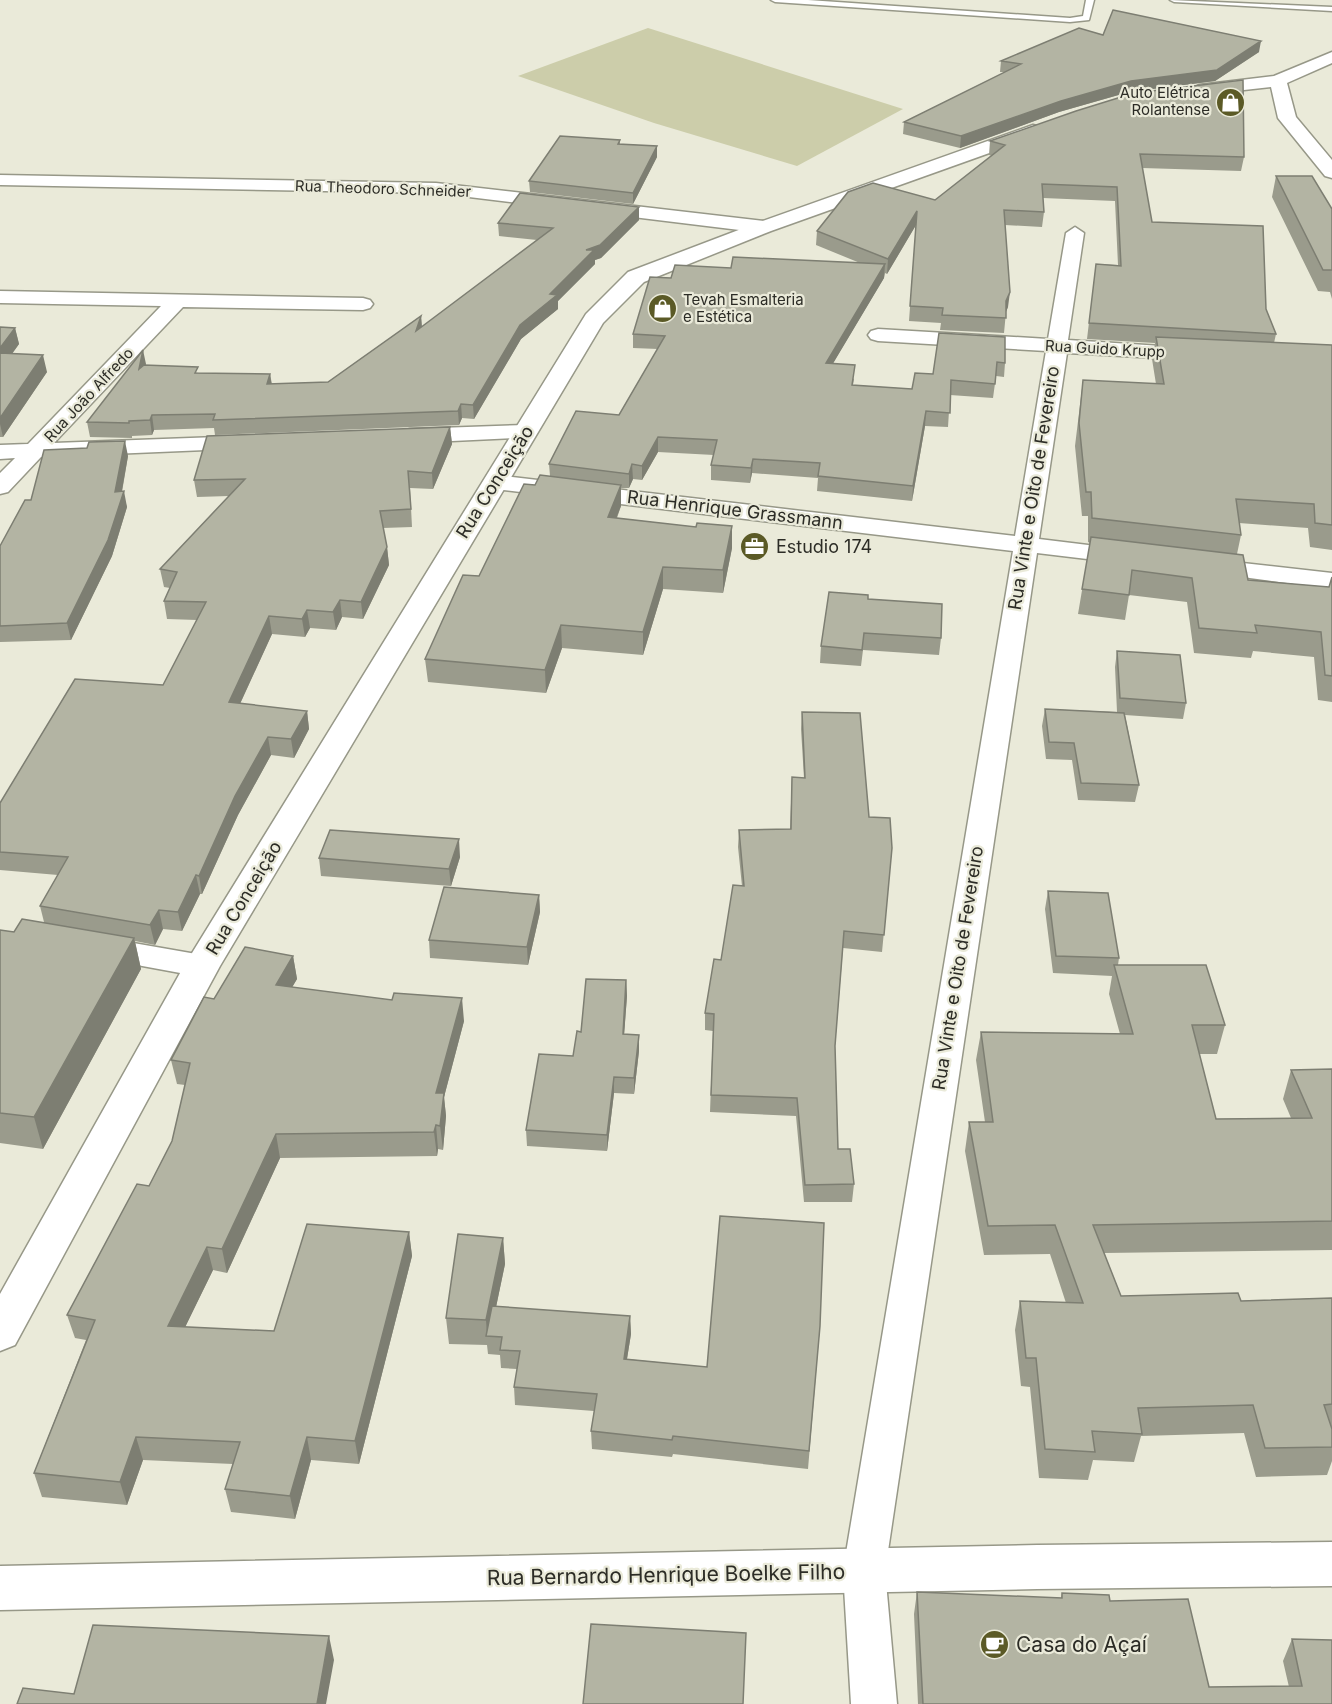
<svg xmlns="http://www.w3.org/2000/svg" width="1332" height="1704" font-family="Inter,sans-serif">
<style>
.green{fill:#cccdaa}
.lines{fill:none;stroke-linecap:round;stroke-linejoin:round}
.lane-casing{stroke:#979888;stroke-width:3}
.street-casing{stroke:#979888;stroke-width:3}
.secondary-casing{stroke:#979888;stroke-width:3}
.lane{fill:#fff;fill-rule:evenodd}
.street{fill:#fff;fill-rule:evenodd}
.secondary{fill:#fff;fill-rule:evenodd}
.wall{fill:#9a9b8c}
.shaded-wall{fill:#7d7e72}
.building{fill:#b3b4a3;stroke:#7d7e72;stroke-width:1.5}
.labels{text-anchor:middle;stroke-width:4.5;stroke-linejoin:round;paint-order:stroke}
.far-poi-label{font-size:15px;fill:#2c2c26;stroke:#eaead9;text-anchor:end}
.far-street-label{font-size:15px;fill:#2c2c26;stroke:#eaead9}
.street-label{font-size:18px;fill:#2c2c26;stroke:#eaead9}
.poi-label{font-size:18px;fill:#2c2c26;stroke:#eaead9;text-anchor:start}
.near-street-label{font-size:21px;fill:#2c2c26;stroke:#eaead9}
.near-poi-label{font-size:21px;fill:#2c2c26;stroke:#eaead9;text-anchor:start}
</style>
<rect width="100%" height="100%" fill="#eaead9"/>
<path class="green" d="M648 28 903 109 797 166 654 123 518 76Z"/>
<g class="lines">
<defs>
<path id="lane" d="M771 0H808L1070 18 1083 16 1086 0H1094L1089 20 1070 22 775 2Z
M1170 0 1332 7V11L1174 2Z"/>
<path id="street" d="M0 175 436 183 764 221 773 227 764 233 436 193 0 185Z
M1075 227 1084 233 1068 340 1193 348 1200 350 1204 354 1200 358 1193 360 1067 353 1039 539 1129 550 1138 552 1141 557 1138 562 1129 564 1037 553 885 1571 897 1704H851L843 1571 1013 551 495 489 487 487 483 482 487 477 495 475 1015 536 1046 351 878 341 871 339 868 335 871 331 878 329 1048 339 1066 233Z
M0 291 363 298 370 300 373 304 370 308 363 310 183 307 54 443 245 436 253 438 256 443 253 448 41 457 8 492 0 494V473L15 458 0 459V445L28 444 161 306 0 303Z
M526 425 534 427 537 432 534 437 410 443 402 441 399 436 402 431 410 429Z
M1207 559 1332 573V589L1198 571 1195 566 1198 561Z
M99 937 202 955 213 958 218 966 213 974 202 977 88 956 83 948 88 940Z"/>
<path id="secondary" d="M1332 52V63L1287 83 1296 117 1332 160V178L1325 176 1278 118 1271 87 1199 95 1190 90 1199 85 1274 76Z
M1033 125 1040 127 1042 131 1040 135 771 231 644 282 603 323 220 966 15 1345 0 1351V1294L184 966 586 314 628 272 757 223Z
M1332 1542V1586L1037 1589 0 1610V1566L1037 1545Z"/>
</defs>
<use href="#lane" class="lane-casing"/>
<use href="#street" class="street-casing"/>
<use href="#secondary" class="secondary-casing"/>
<use href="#lane" class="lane"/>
<use href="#street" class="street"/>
<use href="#secondary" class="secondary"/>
</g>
<path class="wall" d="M1103 35 1259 52 1215 81 1129 92 1059 112 960 148 903 134 904 122 1005 72H1000L1001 61Z
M620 140V144L657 146V157L633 204 530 192 529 181Z
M990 141 1244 157 1241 171 1142 168 1152 222 1266 309 1276 334 1274 343 1332 345V550L1310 547 1308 528 1239 523 1241 535 1237 554 1248 580 1329 587 1332 577V702L1318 700 1314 657 1253 651 1251 658 1194 653 1187 602 1129 595 1125 620 1078 614 1090 543 1088 542V516H1082L1075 446 1083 380 1156 384 1152 359 1155 343 1087 339 1096 264 1118 265 1115 201 1043 198 1044 212 1042 227 1005 225 1008 307 1006 312 1004 333 940 330 941 323 909 321 916 225 887 274 885 273 884 278 833 363 854 379 853 385 912 389 933 374 939 333 1005 363 1004 377 996 376 993 398 950 395 948 427 925 426 912 501 817 491 818 478 752 473 750 483 711 480V465L714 455 658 452 642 480 633 479 629 488H621V506L617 518 696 527 732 526V548L723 593 663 589 643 655 562 648 546 693 428 682 425 659 479 576 535 485 550 476 549 464 619 415 658 349 633 348V334L671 278 731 268 860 263 816 245 817 231 935 200 992 156 989 155Z
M1276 176 1332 209V299L1330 292 1318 291 1272 197Z
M639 220 601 258 595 260V264L558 301V309L521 339 474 419 462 418 459 425 215 435 214 428 154 430 152 435 132 436V438L90 437 87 422 146 364 145 366 199 373 270 374 272 384 328 382 421 316 422 327 537 240 499 236 498 223Z
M0 327 15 328 19 344 12 354 47 372 3 437H0Z
M450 427 452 444 433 489 410 488 412 527 383 528 387 547 389 565 363 619 342 617 336 630 310 628 305 637 272 634 240 704 307 711 309 729 294 758 271 755 238 815 202 894H200L182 931 163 929 155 945 135 941 141 969 43 1149 0 1143V930L14 932 44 922 40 906 58 875 0 870V803L163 685 197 620 167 619 164 601 170 588 164 587 160 569 229 496 197 497 194 480Z
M128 456 122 492 127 507 112 556 71 640 0 642V546Z
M868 599 941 638 939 655 863 650 861 666 820 663 821 646Z
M1117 651 1186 703 1183 719 1125 715 1139 785 1135 802 1078 800 1072 760 1046 759 1042 726 1045 709 1117 712 1115 667Z
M802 712 869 817 892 848 882 952 843 948 835 1046 838 1149 854 1184 852 1202H804L796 1116 710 1112 713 1031 705 1030V1013L742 886 738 847 739 830 790 829 792 777 804 778 801 729Z
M460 857 451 886 321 876 319 858Z
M1048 891 1119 958 1118 965 1225 1025 1217 1054H1199L1216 1119 1291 1118 1283 1099 1291 1070 1332 1069V1250L1104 1253 1121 1296 1241 1301 1332 1298V1461L1327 1475 1256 1477 1244 1433 1141 1436 1134 1462 1093 1460 1088 1480 1039 1478 1030 1387 1021 1386 1015 1330 1020 1301 1066 1303 1050 1254 984 1255 965 1151 969 1122H985L976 1060 981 1032 1120 1034 1109 994 1112 976 1053 973 1045 909Z
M539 895 540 912 528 965 430 958 429 940Z
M293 956 297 979 292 987 464 1021 444 1097 446 1116 443 1150 438 1149 437 1156 280 1158 227 1273 213 1270 185 1327 274 1331 409 1232 412 1256 359 1464 311 1460 295 1519 231 1512 225 1489 233 1464 143 1460 127 1505 42 1497 34 1473 86 1340 75 1338 67 1315 149 1186 172 1141 185 1085 177 1084 171 1060 214 999Z
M626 980 627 996 624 1034 639 1051 634 1094 614 1093 607 1151 527 1146 526 1130 573 1056Z
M503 1238 505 1264 496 1307 630 1316 631 1334 627 1359 707 1367 820 1326 808 1469 673 1454 672 1457 592 1449 591 1431 594 1411 515 1405 514 1387 517 1369 501 1368 500 1355 488 1354 487 1345 449 1344 446 1318Z
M917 1592 1061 1598 1062 1593 1110 1601 1209 1687H1289L1283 1661 1292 1639 1332 1704H918L914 1614Z"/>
<path class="shaded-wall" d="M1261 41 1259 52 1215 81 1129 92 1059 112 960 148 961 136 1061 101Z
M657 146V157L633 204V193Z
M639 207V220L601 258 595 260V264L558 301V309L521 339 474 419 473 405 520 325 550 294 586 250Z
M917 211 916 225 887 274 888 259Z
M885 264 884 278 825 377 826 363Z
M1010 292 1008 307 1004 316 1006 301Z
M421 316 422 330 416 331Z
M15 328 19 344 0 370V348Z
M143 350 146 364 142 383 139 369Z
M43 355 47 372 3 437 0 424V418Z
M270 374 272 388 267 384Z
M461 404 462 418 459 425 458 411Z
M926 411 925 426 912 501 913 486Z
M152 415 154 430 152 435 150 420Z
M450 427 452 444 433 489 432 473Z
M658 437V452L642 480V466Z
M125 441 128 456 119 507 115 492Z
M753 459 752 473 750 483 751 468Z
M632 464 633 479 629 488V474Z
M621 485V506L608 539V517Z
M124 491 127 507 112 556 71 640 67 623Z
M732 526V548L723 593V570Z
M387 547 389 565 363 619 361 602Z
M663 567V589L643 655V632Z
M340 600 342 617 336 630 333 612Z
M307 610 310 628 305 637 302 619Z
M269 616 272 634 232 721 229 702Z
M561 625 562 648 546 693 545 670Z
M307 711 309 729 294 758 291 739Z
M268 737 271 755 238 815 202 894 199 876 235 796Z
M459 839 460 857 451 886 449 869Z
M196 875 200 894 182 931 178 912Z
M539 895 540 912 528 965 527 947Z
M159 910 163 929 155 945 150 925Z
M134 938 141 969 43 1149 34 1117Z
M293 956 297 979 280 1008 276 985Z
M626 980 627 996 623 1050V1034Z
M462 998 464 1021 444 1097 446 1116 443 1150 436 1093Z
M639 1035V1051L634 1094V1078Z
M614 1077V1093L607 1151V1135Z
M436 1125 438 1149 437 1156 434 1132Z
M276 1134 280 1158 227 1273 222 1249Z
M409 1232 412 1256 359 1464 355 1441Z
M503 1238 505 1264 490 1336H487L486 1320Z
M207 1247 213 1270 174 1350 168 1326Z
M630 1316 631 1334 624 1377V1359Z
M136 1437 143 1460 127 1505 120 1482Z
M307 1437 311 1460 295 1519 290 1496Z
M329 1636 334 1660 326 1704H317Z"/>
<path class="building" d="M1113 10 1261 41 1217 70 1131 81 1061 101 961 136 904 122 1021 64 1001 61 1079 28 1103 35Z
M1243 80 1244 157 1140 154 1152 222 1263 226 1266 309 1276 334 1089 323 1096 264 1121 266 1117 187 1042 184 1044 212 1004 210 1010 292 1006 301V318L942 315 943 308 910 306 917 211 888 259 817 231 848 192 873 183 935 200 1005 145 990 141 1076 111 1134 93Z
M560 136 620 140 618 144 657 146 633 193 529 181Z
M1276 176H1312L1332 209V270H1323Z
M520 193 639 207 600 245 586 250H594L550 294 557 295 520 325 473 405 461 404 458 411 213 420 215 414 152 415 150 420 129 421V423L87 422 143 350 139 369 144 365 198 367 195 373 270 374 267 384 328 382 421 316 416 331 553 228 498 223Z
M733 257 885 264 826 363 855 365 852 385 912 389 915 373 933 374 939 333 1005 337V363L997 362 995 384 951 380 950 413 926 411 913 486 818 476 820 463 753 459 751 468 711 465 717 440 658 437 642 466 632 464 629 474 549 464 576 411 619 415 665 336 633 334 650 277 671 278 675 265 731 268Z
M0 327 15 328 0 348Z
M1156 337 1332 345V525L1315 523 1314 504 1236 499 1241 535 1092 518 1091 492H1086L1079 423 1083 380 1164 384Z
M0 353 43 355 0 418Z
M450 427 432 473 408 471 411 509 380 511 387 547 361 602 340 600 333 612 307 610 302 619 269 616 229 702 307 711 291 739 268 737 235 796 199 876 196 875 178 912 159 910 150 925 40 906 68 857 0 852V803L75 679 163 685 206 602 164 601 177 572 160 569 245 479 194 480 207 436Z
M125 441 115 492 124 491 108 540 67 623 0 626V546L25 500H31L44 450 87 448 89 442Z
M540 475 621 485 608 517 696 527 697 523 732 526 723 570 663 567 643 632 561 625 545 670 425 659 463 575 479 576 524 484 535 485Z
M1091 537 1243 555 1248 580 1329 587 1332 577V676L1325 675 1321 632 1255 625 1257 633 1199 628 1192 578 1132 570 1129 595 1082 589Z
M829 592 868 595V599L942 604 941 638 864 633 862 650 821 646Z
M1117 651 1180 655 1186 703 1120 698Z
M1045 709 1124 713 1139 785 1081 783 1074 743 1049 742Z
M802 712 860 713 869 817 890 818 892 848 884 935 844 931 835 1046 838 1149H850L854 1184 805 1185 797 1098 711 1095 714 1014 705 1013 714 959 721 960 733 885 744 886 739 830 791 829 792 777 805 778Z
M330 830 459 839 449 869 319 858Z
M444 887 539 895 527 947 429 940Z
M1048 891 1108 893 1119 958 1056 956Z
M22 919 134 938 34 1117 0 1113V930L14 932Z
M245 947 293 956 276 985 392 1000 394 993 462 998 436 1093H444L440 1126 436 1125 434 1132 276 1134 222 1249 207 1247 168 1326 274 1331 307 1224 409 1232 355 1441 307 1437 290 1496 225 1489 240 1442 136 1437 120 1482 34 1473 95 1320 67 1315 137 1184 149 1186 172 1141 190 1063 171 1060 204 997 214 999Z
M1114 965H1206L1225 1025H1192L1216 1119 1312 1118 1291 1070 1332 1069V1221L1093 1225 1121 1296 1238 1293 1241 1301 1332 1298V1404L1324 1405 1332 1429V1447L1265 1448 1253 1405 1138 1408 1142 1434 1092 1431 1095 1452 1045 1449 1036 1358H1026L1020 1301 1083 1303 1055 1225 988 1226 969 1122H993L981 1032 1133 1034Z
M586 979 626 980 623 1034 639 1035 634 1078 614 1077 607 1135 526 1130 539 1054 573 1056 577 1031 581 1032Z
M720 1216 824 1223 820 1326 809 1451 673 1436 672 1440 591 1431 597 1394 514 1387 520 1351 500 1350 502 1337 486 1336 492 1306 630 1316 624 1359 707 1367Z
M458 1234 503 1238 486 1320 446 1318Z
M917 1592 1062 1598V1593L1109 1595 1110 1601 1188 1599 1209 1687 1302 1686 1292 1639 1332 1640V1704H923Z
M591 1624 746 1633 743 1704H583Z
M93 1625 329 1636 317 1704H17L23 1688 74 1694Z"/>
<defs>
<symbol id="shop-disc" viewBox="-11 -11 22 22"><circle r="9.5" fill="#5b5a26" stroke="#eaead9"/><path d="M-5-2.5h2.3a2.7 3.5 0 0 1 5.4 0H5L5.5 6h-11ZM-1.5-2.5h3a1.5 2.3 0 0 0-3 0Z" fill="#fff"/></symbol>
<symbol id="office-disc" viewBox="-11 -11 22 22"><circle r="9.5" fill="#5b5a26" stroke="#eaead9"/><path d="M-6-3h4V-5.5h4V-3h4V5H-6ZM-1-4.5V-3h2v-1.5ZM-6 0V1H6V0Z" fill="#fff"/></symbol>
<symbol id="cafe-disc" viewBox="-11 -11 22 22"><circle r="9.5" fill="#5b5a26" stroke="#eaead9"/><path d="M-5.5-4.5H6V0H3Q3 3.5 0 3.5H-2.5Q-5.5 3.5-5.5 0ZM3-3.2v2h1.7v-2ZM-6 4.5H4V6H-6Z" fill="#fff"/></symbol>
</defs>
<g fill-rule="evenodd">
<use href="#shop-disc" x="1214" y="86" width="33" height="33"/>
<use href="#shop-disc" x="646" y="292" width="33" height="33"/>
<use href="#office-disc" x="738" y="530" width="33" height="33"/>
<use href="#cafe-disc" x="978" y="1628" width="33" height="33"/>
</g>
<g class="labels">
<g class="far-poi-label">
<text x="1210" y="98">Auto Elétrica<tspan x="1210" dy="17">Rolantense</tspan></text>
<text x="683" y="305" text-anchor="start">Tevah Esmalteria<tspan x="683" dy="17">e Estética</tspan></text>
</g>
<g class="far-street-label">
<text transform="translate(383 189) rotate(2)" y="5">Rua Theodoro Schneider</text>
<text transform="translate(1105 349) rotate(3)" y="5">Rua Guido Krupp</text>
<text transform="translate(89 395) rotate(-47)" y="5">Rua João Alfredo</text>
</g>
<g class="street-label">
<text transform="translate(495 482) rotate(-58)" y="6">Rua Conceição</text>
<text transform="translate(1034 488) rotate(-81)" y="6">Rua Vinte e Oito de Fevereiro</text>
<text transform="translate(735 510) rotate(7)" y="6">Rua Henrique Grassmann</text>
<text transform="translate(244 898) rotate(-59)" y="6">Rua Conceição</text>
<text transform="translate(958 968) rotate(-81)" y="6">Rua Vinte e Oito de Fevereiro</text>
</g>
<g class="poi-label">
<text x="776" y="553">Estudio 174</text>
</g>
<g class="near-street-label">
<text transform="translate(666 1575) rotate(-1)" y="7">Rua Bernardo Henrique Boelke Filho</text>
</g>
<g class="near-poi-label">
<text x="1016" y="1652">Casa do Açaí</text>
</g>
</g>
</svg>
